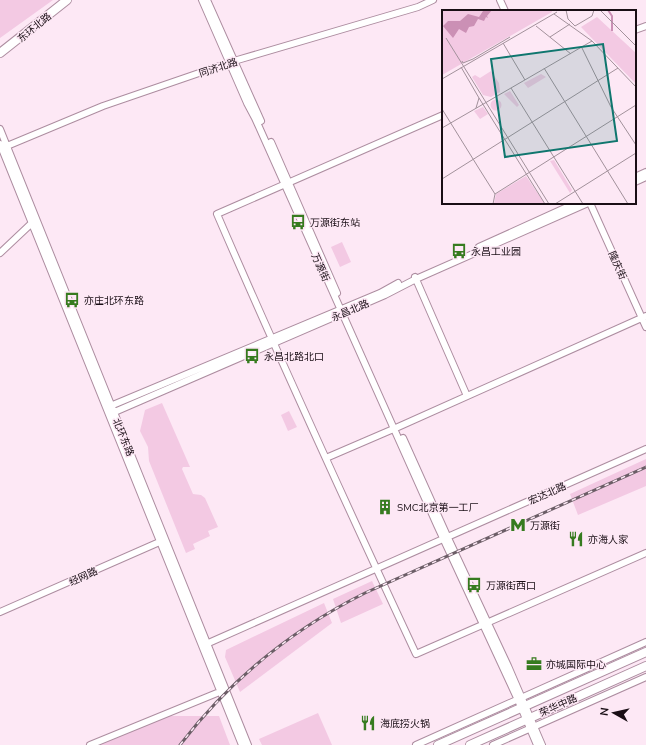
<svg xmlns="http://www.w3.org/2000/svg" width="646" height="745" font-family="'Nunito Sans','Noto Sans SC',sans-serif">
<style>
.green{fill:#f3c9e3}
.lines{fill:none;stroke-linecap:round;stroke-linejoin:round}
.minor-casing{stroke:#ad8da0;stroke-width:8}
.major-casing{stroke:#ad8da0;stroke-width:10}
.minor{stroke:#fff;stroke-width:6}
.major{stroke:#fff;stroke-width:8}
.rail-casing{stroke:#6c5e67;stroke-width:3}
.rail{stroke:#fde8f5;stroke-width:1.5;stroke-dasharray:4.5;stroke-linecap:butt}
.labels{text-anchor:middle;stroke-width:3;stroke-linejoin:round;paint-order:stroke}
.street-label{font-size:10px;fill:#190e15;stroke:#fde8f5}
.poi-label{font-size:10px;fill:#190e15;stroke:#fde8f5;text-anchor:start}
.inset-river{fill:none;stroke:#cb90b5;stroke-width:2}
.inset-road{fill:none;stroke:#a2919b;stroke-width:1}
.view{fill:#0f766e;fill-opacity:0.15;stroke:#0f766e;stroke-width:2}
.inset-edge{fill:none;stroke:#190e15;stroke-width:2}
</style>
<rect width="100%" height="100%" fill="#fde8f5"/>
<path class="green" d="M0 0H53L0 38Z
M342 242 351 262 340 267 331 247Z
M162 403 190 467H183L182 469 193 494 201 495 205 498 218 527 208 531 210 536 193 544 195 549 186 553 149 461 148 447 140 431 145 410Z
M289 411 297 427 288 431 281 415Z
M646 459V486L578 515 570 494Z
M372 581 383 604 341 623 333 599Z
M324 603 332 623 240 692 225 657 226 650Z
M318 713 332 745H262L259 739Z
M163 716H219L230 745H97Z"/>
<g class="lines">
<defs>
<path id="minor" d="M202 0 247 103 255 118 437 525 518 700 537 745
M207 0 261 121
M500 0 505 11
M635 30 646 26
M443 115 217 214C281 362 348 508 416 654L646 553
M0 129 248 745
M271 142 337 293
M0 144 242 745
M7 146 103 106 234 61 418 7 433 0
M635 177 646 172
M635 182 646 177
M590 203 646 327
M479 247 576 203
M0 253 34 221
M415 277 467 396
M108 407 380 293 398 283
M110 414 385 295 416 279 588 203
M403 438 448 538 508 666 542 745
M326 458 398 427 646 316
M0 612 164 540
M204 645 646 449
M90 745 217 693
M416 745 646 642
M493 745 646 677"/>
<path id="major" d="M0 53 67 0
M438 745 646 652
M470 745 646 666"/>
</defs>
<use href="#minor" class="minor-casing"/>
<use href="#major" class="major-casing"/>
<use href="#minor" class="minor"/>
<use href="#major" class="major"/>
<defs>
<path id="rail" d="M180 745C229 681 293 629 365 593L646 467"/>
</defs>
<use href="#rail" class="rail-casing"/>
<use href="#rail" class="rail"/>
</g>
<defs>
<symbol id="bus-bare" viewBox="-9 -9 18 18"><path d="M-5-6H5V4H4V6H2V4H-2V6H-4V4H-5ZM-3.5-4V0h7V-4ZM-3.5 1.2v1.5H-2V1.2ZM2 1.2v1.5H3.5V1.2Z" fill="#367b1f" stroke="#fde8f5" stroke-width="2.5" paint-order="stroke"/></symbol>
<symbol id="building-bare" viewBox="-9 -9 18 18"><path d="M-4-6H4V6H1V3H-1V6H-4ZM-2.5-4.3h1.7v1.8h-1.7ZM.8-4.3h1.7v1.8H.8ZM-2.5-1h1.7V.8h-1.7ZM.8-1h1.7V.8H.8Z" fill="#367b1f" stroke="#fde8f5" stroke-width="2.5" paint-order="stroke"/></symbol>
<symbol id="metro-bare" viewBox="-9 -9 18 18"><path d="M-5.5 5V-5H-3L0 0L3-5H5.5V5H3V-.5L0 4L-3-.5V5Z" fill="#367b1f" stroke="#fde8f5" stroke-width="2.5" paint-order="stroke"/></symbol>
<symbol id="restaurant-bare" viewBox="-9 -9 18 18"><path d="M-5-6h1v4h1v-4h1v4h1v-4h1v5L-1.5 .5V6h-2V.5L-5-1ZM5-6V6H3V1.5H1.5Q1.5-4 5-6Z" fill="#367b1f" stroke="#fde8f5" stroke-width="2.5" paint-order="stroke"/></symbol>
<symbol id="office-bare" viewBox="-9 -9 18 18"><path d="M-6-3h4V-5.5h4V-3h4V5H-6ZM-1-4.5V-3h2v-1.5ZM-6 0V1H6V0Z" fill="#367b1f" stroke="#fde8f5" stroke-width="2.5" paint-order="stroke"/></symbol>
</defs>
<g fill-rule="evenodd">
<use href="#bus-bare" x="287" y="211" width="22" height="22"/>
<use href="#bus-bare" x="448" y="240" width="22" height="22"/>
<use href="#bus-bare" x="61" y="289" width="22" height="22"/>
<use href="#bus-bare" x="241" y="345" width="22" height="22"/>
<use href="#building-bare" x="374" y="496" width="22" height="22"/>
<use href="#metro-bare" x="507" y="514" width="22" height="22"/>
<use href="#restaurant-bare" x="565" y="528" width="22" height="22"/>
<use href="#bus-bare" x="463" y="574" width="22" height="22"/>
<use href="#office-bare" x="523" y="653" width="22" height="22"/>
<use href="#restaurant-bare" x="357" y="712" width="22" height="22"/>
</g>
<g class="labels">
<g class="street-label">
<text transform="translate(34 27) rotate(-39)" y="4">东环北路</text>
<text transform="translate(218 67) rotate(-18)" y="4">同济北路</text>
<text transform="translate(618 265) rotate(66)" y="4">隆庆街</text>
<text transform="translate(321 267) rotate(66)" y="4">万源街</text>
<text transform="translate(350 310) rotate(-23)" y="4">永昌北路</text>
<text transform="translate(124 437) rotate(68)" y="4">北环东路</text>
<text transform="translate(547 493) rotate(-24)" y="4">宏达北路</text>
<text transform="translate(83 576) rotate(-24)" y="4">经网路</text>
<text transform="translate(558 705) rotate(-24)" y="4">荣华中路</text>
</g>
<g class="poi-label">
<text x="310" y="226">万源街东站</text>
<text x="471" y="255">永昌工业园</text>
<text x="84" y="304">亦庄北环东路</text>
<text x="264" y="360">永昌北路北口</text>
<text x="397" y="511">SMC北京第一工厂</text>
<text x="530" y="529">万源街</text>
<text x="588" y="543">亦海人家</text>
<text x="486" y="589">万源街西口</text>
<text x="546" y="668">亦城国际中心</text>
<text x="380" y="727">海底捞火锅</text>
</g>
</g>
<g transform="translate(442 10)">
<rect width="194" height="194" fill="#fde8f5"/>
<path d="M0 0H110V2L0 65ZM155 7 194 43V74L139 17ZM49 61 57 73 58 82 49 87 41 85 30 67 33 65 38 68ZM99 64 104 67 86 78 82 73ZM68 81 77 95 75 97 62 84ZM48.5 95a5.5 5.5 0 1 1 11 0a5.5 5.5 0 1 1-11 0ZM41 97 46 104 38 109 32 101ZM112 150 130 180 128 183 108 151ZM84 166 103 194H52L54 184Z" fill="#f3c9e3"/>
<path d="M50 0 45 6 46 8 44 7 42 11 36 9 32 16 27 17 24 23 17 19 11 28 1 16 6 11H18L26 4 37 7 41 1Z" fill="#cb90b5"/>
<path class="inset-river" d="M166 0 170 6V21"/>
<path class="inset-road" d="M124 0 126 9 133 16 150 6 152 0M158 0 194 36M112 4 150 31 194 77M94 16 129 44M108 27 128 14M4 28 107 194M61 33 83 70M140 38 169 97 194 135M20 51 21 53 31 49 68 27M19 57 37 88 34 98M102 58 186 194M0 69 115 2M69 78 141 194M37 88 103 194M0 99 36 157M0 118 150 31M36 157 53 184M0 169 176 58M51 194 53 184 194 95M113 194 194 143"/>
<path class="view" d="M161 34 175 131 63 147 49 49Z"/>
<rect width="194" height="194" class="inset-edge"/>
</g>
<g transform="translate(614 713) rotate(278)" stroke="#fde8f5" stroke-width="3" paint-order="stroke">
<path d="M0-3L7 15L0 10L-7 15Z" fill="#190e15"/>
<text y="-6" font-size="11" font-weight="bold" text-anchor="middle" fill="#190e15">N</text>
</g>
</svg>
